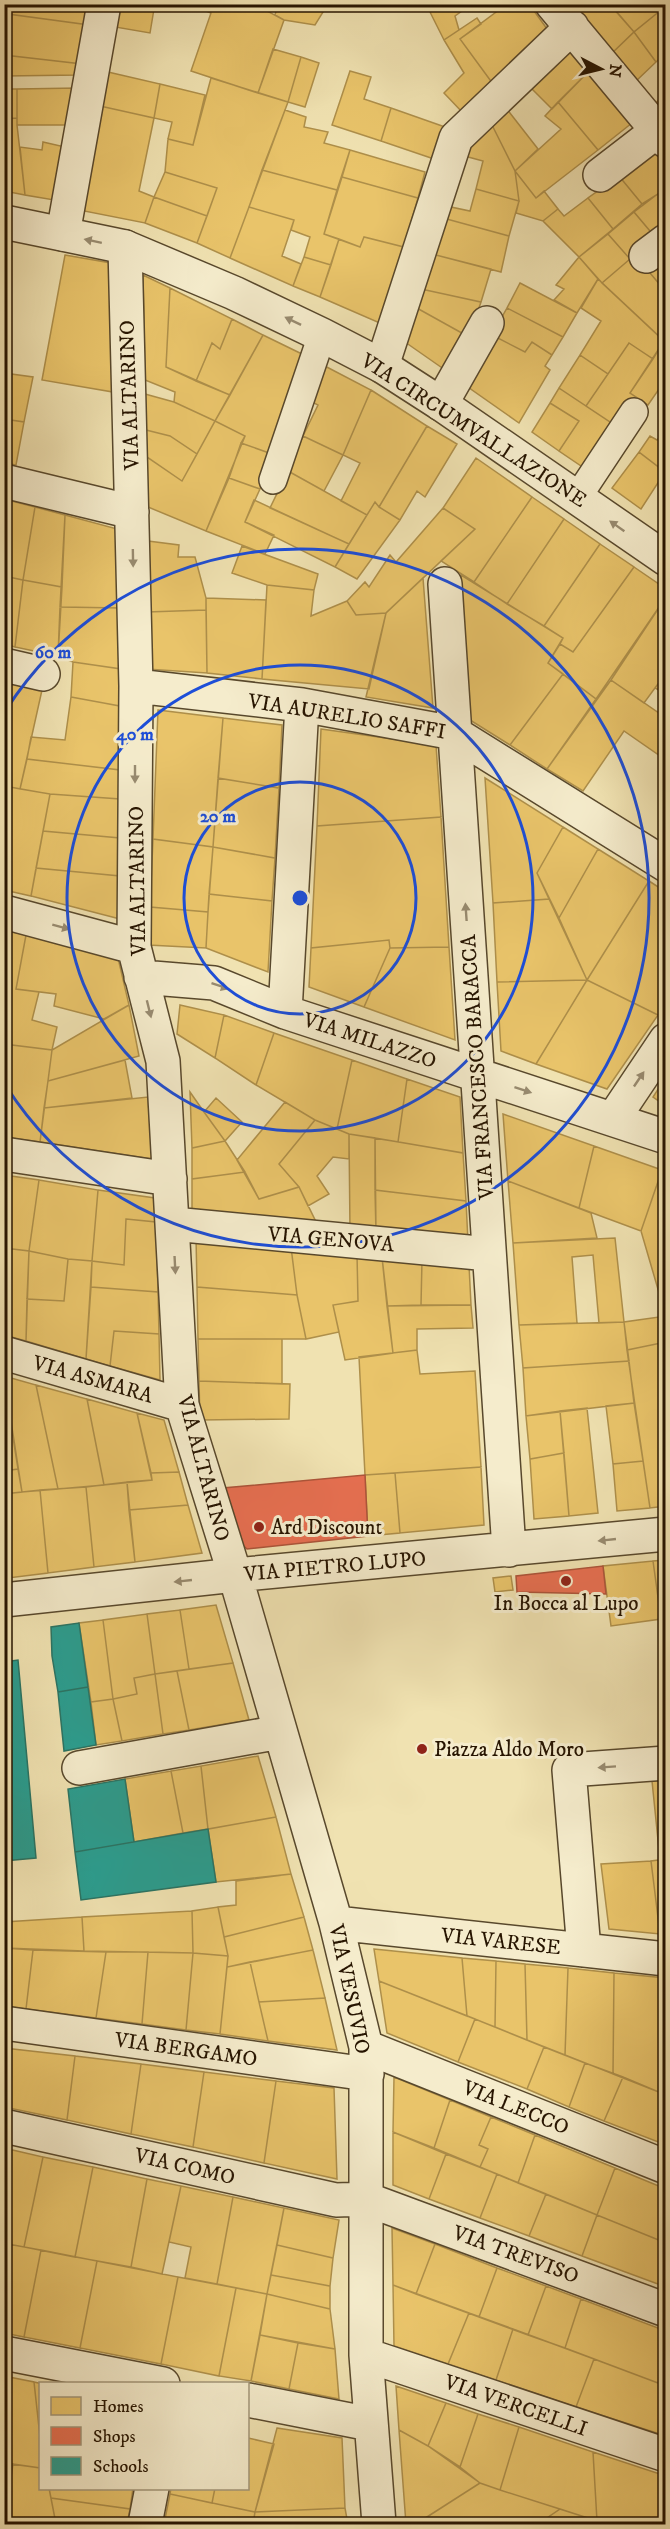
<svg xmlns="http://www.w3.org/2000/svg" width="670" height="2529" font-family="'IM FELL DW Pica',serif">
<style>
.homes{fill:#e9c46a;stroke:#ae8f4a;stroke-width:1.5}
.shops{fill:#e76f51;stroke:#ad5439;stroke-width:1.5}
.schools{fill:#2a9d8f;stroke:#297464;stroke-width:1.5}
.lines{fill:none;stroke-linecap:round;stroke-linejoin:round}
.pedestrian-casing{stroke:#58482c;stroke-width:30}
.minor-casing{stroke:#58482c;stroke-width:36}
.tertiary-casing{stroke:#58482c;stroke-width:36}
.pedestrian{stroke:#f5eccc;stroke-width:27}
.minor{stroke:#f5eccc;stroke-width:33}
.tertiary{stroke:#f5eccc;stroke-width:33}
.oneway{fill:#988b70}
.ring{fill:none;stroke:#1d4ed8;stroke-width:3}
.poi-dot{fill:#8f2418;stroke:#f5eccc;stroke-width:2}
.labels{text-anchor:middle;stroke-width:6;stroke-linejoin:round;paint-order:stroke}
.street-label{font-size:21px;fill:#261400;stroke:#f5eccc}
.poi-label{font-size:21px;fill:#261400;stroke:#f5eccc;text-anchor:start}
.centre{fill:#1d4ed8;stroke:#f5eccc;stroke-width:3}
.ring-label{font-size:18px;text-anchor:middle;font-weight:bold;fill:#1d4ed8;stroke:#f5eccc;stroke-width:6;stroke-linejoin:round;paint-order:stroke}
</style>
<rect width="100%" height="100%" fill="#f0e2b1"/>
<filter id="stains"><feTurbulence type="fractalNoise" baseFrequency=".00333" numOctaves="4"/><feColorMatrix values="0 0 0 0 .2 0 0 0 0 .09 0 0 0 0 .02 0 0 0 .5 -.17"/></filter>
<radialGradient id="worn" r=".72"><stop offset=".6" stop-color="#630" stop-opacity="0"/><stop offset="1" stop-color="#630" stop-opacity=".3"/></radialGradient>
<path class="homes" d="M4 4H10L4 26Z
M10 4H92L89 25 8 14Z
M119 4 154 9 150 33 115 27Z
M125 4H155L154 9Z
M203 4H254L284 20 258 93 191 71 211 13 201 9Z
M278 4H328L315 25 284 20 275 15Z
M426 4H472L455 16 459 30 444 40Z
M507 4H529L550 33 493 84 460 39Z
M587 4H610L634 32 609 56 575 18Z
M612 4H666V6L634 32 611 6Z
M666 6V53L656 62 634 32Z
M8 14 89 25 82 64 4 55V26Z
M477 18 481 24 460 39 493 84 463 113 444 93 464 73 444 40Z
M634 32 656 62 634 83 609 56Z
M569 42 592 68 552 109 528 85Z
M273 49 301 57 288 102 258 93Z
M4 55 82 64 80 75 4 76Z
M301 57 319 63 305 107 288 102Z
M592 68 637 119 598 150 558 102Z
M350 71 371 77 364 99 391 108 381 141 332 125Z
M108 72 160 84 154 118 100 106Z
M211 78 288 102 230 258 197 243 217 188 165 172 168 139 193 145Z
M160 84 205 95 193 145 168 139 172 122 154 118Z
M78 88 70 125H17V89Z
M4 89H17V118L4 119Z
M665 92 666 93V127L651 109Z
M558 102 598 150 536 198 515 171 561 129 545 116Z
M100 106 154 118 139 191 154 197 145 223 79 210Z
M391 108 445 127 434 159 381 141Z
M506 108 538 149 515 171 491 123Z
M285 110 306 117 304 127 328 132 324 143 350 150 337 190 262 170Z
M17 118V125L25 195 4 191V119Z
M491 123 515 171 519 201 476 189 483 161 461 155Z
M43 142 65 147 54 200 25 195 20 147 42 150Z
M658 147 666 156V189L642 204 619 176Z
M350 150 425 172 418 198 342 177Z
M262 170 337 190 324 234 339 239 331 265 304 257 310 237 291 230 294 220 249 207Z
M515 171 536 198 544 191 558 209 543 221 516 213 519 201Z
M165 172 217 188 207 216 154 197Z
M619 176 642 204 613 229 588 198Z
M342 177 418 198 404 247 364 237 360 247 324 234Z
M476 189 519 201 509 236 443 218 446 206 470 211Z
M659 193 666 200V229L655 237 634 212Z
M154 197 207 216 197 243 145 223Z
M588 198 613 229 579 257 543 221 558 209 564 216Z
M249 207 294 220 282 256 301 264 293 286 230 258Z
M634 212 655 237 630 259 608 234Z
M443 218 509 236 501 272 432 254Z
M608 234 630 259 602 283 579 257Z
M364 237 404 247 382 324 320 297 339 239 360 247Z
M666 250V292L645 267Z
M432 254 491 269 481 302 421 289Z
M65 255 111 263 113 392 42 380Z
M304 257 331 265 320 297 293 286Z
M579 257 598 279 577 313 554 300 564 289 556 285Z
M630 259 640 271 645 267 666 292 664 341 602 283Z
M143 275 170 288 166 367 230 395 215 421 174 402 175 392 145 380Z
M598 279 664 341 653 359 629 343 608 374 580 355 601 321 581 308Z
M520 283 577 313 563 337 507 308Z
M170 288 232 319 220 349 212 343 196 381 166 367Z
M421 289 481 302 469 337 415 307Z
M415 307 469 337 448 372 405 342Z
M507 308 563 337 552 355 532 342 525 352 492 335Z
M232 319 263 335 230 395 196 381 212 343 220 349Z
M263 335 306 356 272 454 241 443 245 436 215 421Z
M492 335 525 352 532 342 552 355 545 366 550 370 519 423 465 385Z
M664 341 666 395 659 389 648 405 630 393Z
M629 343 653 359 630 393 636 397 616 426 586 406Z
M580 355 608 374 586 406 559 388Z
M321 364 371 390 343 455 303 436 318 405 305 398Z
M4 373 33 377 24 422 4 419Z
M559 388 616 426 587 470 559 451 579 421 550 403Z
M371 390 427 426 379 507 375 502 367 515 341 501 360 463 343 455Z
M145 394 174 402 215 421 197 454 170 436 146 430Z
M550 403 579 421 559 451 532 432Z
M4 419 24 422 16 465 4 463Z
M215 421 245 436 206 531 148 507 147 457 182 481Z
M427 426 457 444 425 497 417 491 400 520 379 507Z
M146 430 170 436 197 454 182 481 147 457Z
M666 430V471L665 472 639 452 650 436 657 440Z
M303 436 343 455 324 491 288 471Z
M241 443 272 454 260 489 229 478Z
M639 452 665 472 641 509 612 488Z
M476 458 532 497 474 582 441 561 475 529 443 508Z
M288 471 367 515 349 544 270 508Z
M229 478 260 489 245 522 274 535 265 554 206 531Z
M532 497 564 519 507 604 474 582Z
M4 499 35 507 23 580 4 576Z
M254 500 349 544 335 567 245 522Z
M375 502 379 507 400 520 357 579 335 567Z
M35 507 65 515 62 587 23 580Z
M443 508 475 529 386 613 356 615 347 601 365 582 369 587 390 555 396 562Z
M65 515 121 530V608L60 607Z
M564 519 600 544 544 626 507 604Z
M148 541 179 545 178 557H195L206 598V610L147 612Z
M600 544 634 567 573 652 560 644 563 638 544 626Z
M242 546 318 574 314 590 267 585 232 573Z
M634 567 666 589V597L596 699 548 663 560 644 573 652Z
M461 575 563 638 548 663 563 674 510 745 470 720Z
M4 576 23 580 15 647 4 644Z
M423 578 433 708 366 697 386 613Z
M23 580 62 587 58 656 15 647Z
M267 585 314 590 311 616 347 601 356 615 386 613 369 689 262 679Z
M666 597V673L644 703 611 680Z
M206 598 266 600 262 679 207 673Z
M60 607 121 608V669L73 662 58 656Z
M206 610 207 673 146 669 147 612Z
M73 662 121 669 120 706 71 697Z
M666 673V694L655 688Z
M563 674 596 699 547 769 510 745Z
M611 680 666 718V760L624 731 583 791 547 769Z
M7 683 42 690 20 789 4 786V696Z
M71 697 120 706V770L27 759 31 737 65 740Z
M158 710 223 718 213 847 153 839Z
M223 718 282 725 279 788 218 778Z
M321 729 436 745 441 817 317 826Z
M27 759 120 770V799L50 794 20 789Z
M218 778 279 788 275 858 213 847Z
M485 778 563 827 537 873 549 899 493 903Z
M4 786 50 794 31 896 4 890Z
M50 794 120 799V838L43 831Z
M441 817 449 947 390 948 389 940 311 948 317 826Z
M563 827 598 849 559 918 537 873Z
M43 831 120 838V876L36 868Z
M153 839 213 847 208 912 150 907Z
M213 847 275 858 272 901 209 894Z
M598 849 649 881 587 980 559 918Z
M36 868 120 876V919L31 896Z
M649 881 666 892V1004L658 1015 587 980Z
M209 894 272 901 268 972 206 948Z
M549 899 587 980 497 982 493 903Z
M150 907 208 912 206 948 148 945Z
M4 930 26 935 16 989 39 992 32 1020 57 1027 52 1050 4 1044Z
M26 935 118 958 129 1005 104 1019 54 1006 56 994 16 989Z
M389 940 390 948 364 1007 309 987 311 948Z
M449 947 455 1040 364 1007 390 948Z
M587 980 658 1015 607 1089 536 1064Z
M587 980 536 1064 501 1051 497 982Z
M129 1005 139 1056 48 1081 52 1050Z
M180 1005 224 1015 215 1058 177 1034Z
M224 1015 274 1033 256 1085 215 1058Z
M274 1033 352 1060 337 1129 315 1120 256 1085Z
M4 1044 52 1050 40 1142 4 1137Z
M125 1060 132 1098 44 1108 48 1081Z
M352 1060 407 1079 398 1142 349 1134 337 1129Z
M666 1077V1106L653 1097Z
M407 1079 460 1097 463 1153 398 1142Z
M190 1092 204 1112 225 1141 192 1148Z
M148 1097 152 1159 40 1142 44 1108Z
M216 1098 242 1122 225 1141 204 1112Z
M285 1102 315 1120 279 1164 299 1187 259 1199 237 1160Z
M503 1114 594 1146 579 1208 508 1181Z
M315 1120 349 1134V1159L333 1157 317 1176 329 1194 308 1206 299 1187 279 1164Z
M349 1134 375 1138 376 1233 350 1231Z
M375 1138 463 1153 466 1201 375 1190Z
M225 1141 245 1172 192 1179V1148Z
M594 1146 662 1170 641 1231 579 1208Z
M662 1170 666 1171V1303H662L641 1231Z
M245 1172 259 1199 299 1187 319 1228 192 1216V1179Z
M4 1175 39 1180 29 1251 4 1248Z
M39 1180 98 1190 92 1261 68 1259 29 1251Z
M508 1181 591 1213 597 1238 513 1243Z
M98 1190 155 1198 156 1222 126 1219 124 1265 92 1261Z
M375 1190 466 1201 468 1242 376 1233Z
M126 1219 156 1222 158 1292 91 1287 92 1261 124 1265Z
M196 1237 291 1247 297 1295 197 1287Z
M615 1238 624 1322 599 1323 593 1255 572 1257 577 1323 519 1325 513 1243Z
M291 1247 357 1254 358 1301 333 1305 339 1332 306 1339 297 1295Z
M4 1248 29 1251 26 1341 4 1335Z
M29 1251 68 1259 64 1301 27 1299Z
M357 1254 382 1257 393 1353 345 1360 333 1305 358 1301Z
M382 1257 422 1260 421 1305 387 1306Z
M68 1259 92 1261 86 1359 26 1341 27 1299 64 1301Z
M422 1260 469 1265 471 1305H421Z
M91 1287 158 1292 159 1334 114 1331 110 1366 86 1359Z
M197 1287 297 1295 306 1339H198Z
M471 1305 473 1328 417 1329V1350L393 1353 387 1306Z
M666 1316V1342L627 1350 624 1322Z
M624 1322 629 1361 523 1368 519 1325Z
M114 1331 159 1334 160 1380 110 1366Z
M198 1339H282V1384L199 1381Z
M666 1342V1506L650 1508 627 1350Z
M417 1350 420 1374 475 1371 481 1467 365 1475 359 1357Z
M629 1361 634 1403 526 1416 523 1368Z
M4 1376 36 1385 58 1489 22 1492Z
M199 1381 290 1384 289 1419 200 1420Z
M4 1385 12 1431 4 1432Z
M36 1385 87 1399 104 1485 58 1489Z
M87 1399 137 1413 152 1480 104 1485Z
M634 1403 643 1461 613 1464 606 1406Z
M587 1408 598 1513 569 1516 560 1411Z
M560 1411 564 1453 530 1459 526 1416Z
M137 1413 164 1420 179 1472 151 1473Z
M12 1431 18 1469 4 1471V1432Z
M564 1453 569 1516 534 1519 530 1459Z
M643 1461 650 1508 617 1511 613 1464Z
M481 1467 484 1525 400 1533 395 1473Z
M18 1469 22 1492 4 1494V1471Z
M179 1472 188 1505 129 1510 127 1482 152 1480 151 1473Z
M395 1473 400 1533 368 1536 365 1475Z
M127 1482 135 1562 94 1567 86 1487Z
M86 1487 94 1567 48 1573 40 1490Z
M40 1490 48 1573 8 1578 4 1549V1494Z
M188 1505 202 1553 135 1562 129 1510Z
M666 1560V1620L661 1619 653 1561Z
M653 1561 661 1619 611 1626 603 1566Z
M511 1576 513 1590 495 1592 493 1578Z
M216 1605 233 1663 189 1669 180 1610Z
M180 1610 189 1669 155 1674 147 1614Z
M147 1614 155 1674 134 1678 137 1694 113 1699 103 1620Z
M103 1620 113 1699 91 1702 79 1623Z
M233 1663 249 1720 189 1730 177 1671Z
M177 1671 189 1730 163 1734 155 1674Z
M155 1674 163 1734 122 1741 113 1699 137 1694 134 1678Z
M113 1699 122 1741 96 1745 91 1702Z
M258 1756 276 1817 208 1829 201 1766Z
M201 1766 208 1829 183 1833 171 1771Z
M171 1771 183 1833 134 1842 125 1779Z
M666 1780V1859L660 1860 652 1781Z
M276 1817 291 1874 216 1882 208 1829Z
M666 1859V1934H660L651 1861Z
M651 1861 660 1934 609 1929 601 1864Z
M291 1874 304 1917 224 1937 218 1907 236 1905V1881Z
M218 1907 228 1956 193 1953 192 1911Z
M192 1911 193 1953 84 1951 82 1917Z
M82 1917 84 1951 4 1948V1922Z
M304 1917 313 1950 227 1967 228 1956 224 1937Z
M4 1948 33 1950 26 2009 4 2006Z
M374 1949 462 1958 467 2016 379 1981Z
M33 1950 106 1952 96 2018 26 2009Z
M313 1950 325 1998 259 2002 250 1962Z
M106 1952H148L142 2024 96 2018Z
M148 1952 193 1953 186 2030 142 2024Z
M193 1953 228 1956 220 2034 186 2030Z
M462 1958 496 1961 495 2027 467 2016Z
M496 1961 525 1964 527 2040 495 2027Z
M250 1962 259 2002 268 2041 220 2034 227 1967Z
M525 1964 568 1968 565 2055 527 2040Z
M568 1968 614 1973 613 2074 565 2055Z
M614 1973 666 1978V2095L613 2074Z
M379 1981 475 2019 458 2062 387 2033Z
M325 1998 337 2050 268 2041 259 2002Z
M475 2019 544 2047 527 2089 458 2062Z
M544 2047 585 2063 569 2107 527 2089Z
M4 2048 75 2056 67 2120 4 2107Z
M75 2056 141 2064 131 2134 67 2120Z
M585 2063 623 2077 604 2121 569 2107Z
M141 2064 204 2072 193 2147 131 2134Z
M204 2072 276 2081 264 2163 193 2147Z
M394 2077 450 2100 434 2148 393 2132Z
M623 2077 666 2095V2145L604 2121Z
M276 2081 334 2088 337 2179 264 2163Z
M450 2100 491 2117 479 2145 488 2149 480 2167 434 2148Z
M491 2117 535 2135 518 2183 480 2167 488 2149 479 2145Z
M393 2132 446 2154 429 2199 393 2185Z
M535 2135 615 2168 597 2215 518 2183Z
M4 2148 43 2157 24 2247 8 2244 4 2210Z
M446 2154 497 2174 480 2218 429 2199Z
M43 2157 93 2167 75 2257 24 2247Z
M93 2167 147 2179 131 2267 75 2257Z
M615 2168 666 2189V2243L597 2215Z
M497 2174 546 2194 529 2236 480 2218Z
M147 2179 181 2186 162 2274 131 2267Z
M181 2186 233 2197 217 2284 185 2278 191 2247 169 2242Z
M546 2194 597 2215 582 2256 529 2236Z
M233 2197 284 2208 267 2294 217 2284Z
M284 2208 339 2220 333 2258 277 2245Z
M597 2215 666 2243V2287L582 2256Z
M4 2227 7 2228 11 2273 4 2272Z
M392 2228 435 2244 416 2294 393 2285Z
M8 2244 41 2250 24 2337 4 2333V2272L11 2273Z
M435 2244 497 2268 479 2317 416 2294Z
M277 2245 333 2258 330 2286 271 2275Z
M41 2250 97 2261 80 2348 24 2337Z
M97 2261 178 2277 161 2364 80 2348Z
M497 2268 546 2286 528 2335 479 2317Z
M271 2275 330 2286V2309L267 2294Z
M178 2277 236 2288 219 2376 161 2364Z
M393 2285 469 2313 448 2364 394 2346Z
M546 2286 581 2299 565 2348 528 2335Z
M236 2288 267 2294 251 2381 219 2376Z
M267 2294 330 2309 335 2349 260 2335Z
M581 2299 666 2331V2363L658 2383 565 2348Z
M469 2313 513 2329 496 2380 448 2364Z
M513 2329 594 2359 576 2407 496 2380Z
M260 2335 298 2343 289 2389 251 2381Z
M298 2343 335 2349 339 2399 289 2389Z
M594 2359 666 2386V2436L576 2407Z
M666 2363V2386L658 2383Z
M4 2376 34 2382 40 2437V2468L4 2463Z
M34 2382 43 2384H40V2437Z
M396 2386 446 2403 428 2446 399 2430Z
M446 2403 478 2414 460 2467 428 2446Z
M478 2414 519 2427 500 2490 480 2483 460 2467Z
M519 2427 593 2452 597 2521 500 2490Z
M277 2428 342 2438 345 2508 255 2512Z
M399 2430 428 2446 480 2483 416 2524H406Z
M248 2438 274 2444 255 2512 212 2503 215 2488H248Z
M593 2452 666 2476V2524H607L597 2521Z
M4 2463 13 2464 4 2520Z
M13 2464 40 2468V2488H49L56 2524H4Z
M480 2483 500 2490 560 2509 538 2524H416Z
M49 2488H133L130 2509 51 2498Z
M171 2488H215L212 2503 170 2494Z
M170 2494 255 2512 253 2524H164Z
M51 2498 130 2509 127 2524H56Z
M345 2508 347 2519 338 2524H253L255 2512Z
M560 2509 597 2521 591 2524H538Z"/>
<path class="shops" d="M365 1475 368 1536 247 1549 236 1539 223 1488Z
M603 1566 606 1594 517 1592 516 1576Z"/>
<path class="schools" d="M79 1623 88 1687 58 1692 52 1656 51 1627Z
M18 1660 36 1858 4 1861V1662Z
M88 1687 96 1745 64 1751 58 1692Z
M125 1779 134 1842 75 1852 68 1789Z
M208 1829 216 1882 81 1900 75 1852Z"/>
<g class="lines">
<defs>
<path id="pedestrian" d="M273 480 322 335
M577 498 634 412"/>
<path id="minor" d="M552 4 666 141
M600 175 657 131
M63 234 104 4
M125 247 136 686 134 947 163 1061 182 1405 235 1575 336 1923 366 2047V2355L379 2524
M646 256 666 241
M382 366 456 138 572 27
M441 404 487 323
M4 481 132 512
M445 584 509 1550
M4 665 43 674
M136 686 302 705 454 733 666 865
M4 912 134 947
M141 977 214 983 285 1012 666 1137
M285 1012 302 705
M613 1119 666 1040
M4 1154 170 1179
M173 1224 489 1254
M4 1353 182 1405
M4 1600 235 1575 666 1534
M79 1768 280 1732
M336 1923 666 1959
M584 1950 569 1770 666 1763
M4 2023 367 2074
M366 2047 666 2167
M4 2126 336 2200 366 2199 666 2310
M4 2353 163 2384
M366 2355 666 2455
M248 2400 370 2424
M145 2524 152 2488"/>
<path id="tertiary" d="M4 222 125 247 234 293 322 335 382 366 441 404 666 559"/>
</defs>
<use href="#pedestrian" class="pedestrian-casing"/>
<use href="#minor" class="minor-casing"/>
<use href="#tertiary" class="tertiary-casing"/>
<use href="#pedestrian" class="pedestrian"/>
<use href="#minor" class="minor"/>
<use href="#tertiary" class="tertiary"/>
</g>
<defs><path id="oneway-solid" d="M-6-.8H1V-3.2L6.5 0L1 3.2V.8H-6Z" transform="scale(1.5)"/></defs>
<g class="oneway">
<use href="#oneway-solid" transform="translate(93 241) rotate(-168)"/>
<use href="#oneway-solid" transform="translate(293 321) rotate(-154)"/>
<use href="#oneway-solid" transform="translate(617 526) rotate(-145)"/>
<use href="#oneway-solid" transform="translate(133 558) rotate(89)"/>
<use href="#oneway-solid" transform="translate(135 774) rotate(90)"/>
<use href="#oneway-solid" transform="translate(466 912) rotate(-94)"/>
<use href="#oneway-solid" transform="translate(61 927) rotate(15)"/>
<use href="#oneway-solid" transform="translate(220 986) rotate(19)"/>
<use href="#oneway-solid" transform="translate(149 1009) rotate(76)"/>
<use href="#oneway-solid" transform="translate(639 1079) rotate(-56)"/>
<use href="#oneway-solid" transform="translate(523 1090) rotate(18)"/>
<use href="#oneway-solid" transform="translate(175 1265) rotate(87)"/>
<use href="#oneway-solid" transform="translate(607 1540) rotate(174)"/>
<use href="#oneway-solid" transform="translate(183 1581) rotate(174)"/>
<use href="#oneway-solid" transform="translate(607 1767) rotate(176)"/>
</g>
<g class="ring">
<circle cx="300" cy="898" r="116"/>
<circle cx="300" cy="898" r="233"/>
<path d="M6 710A349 349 0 1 1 6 1086"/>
</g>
<g class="poi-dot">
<circle cx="259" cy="1527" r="6"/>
<circle cx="566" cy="1581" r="6"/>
<circle cx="422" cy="1749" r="6"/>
</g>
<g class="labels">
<g class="street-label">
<text transform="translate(129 395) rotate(-92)" y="7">VIA ALTARINO</text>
<text transform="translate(474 430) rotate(33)" y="7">VIA CIRCUMVALLAZIONE</text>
<text transform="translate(347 716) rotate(9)" y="7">VIA AURELIO SAFFI</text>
<text transform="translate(137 881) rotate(-91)" y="7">VIA ALTARINO</text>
<text transform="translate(370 1040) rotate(18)" y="7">VIA MILAZZO</text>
<text transform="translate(477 1067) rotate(-94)" y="7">VIA FRANCESCO BARACCA</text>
<text transform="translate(331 1239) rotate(5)" y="7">VIA GENOVA</text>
<text transform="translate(93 1379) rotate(16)" y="7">VIA ASMARA</text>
<text transform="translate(204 1468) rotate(75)" y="7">VIA ALTARINO</text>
<text transform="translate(335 1566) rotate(-5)" y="7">VIA PIETRO LUPO</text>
<text transform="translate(501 1941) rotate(6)" y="7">VIA VARESE</text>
<text transform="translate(350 1989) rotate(78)" y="7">VIA VESUVIO</text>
<text transform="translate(186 2049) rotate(8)" y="7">VIA BERGAMO</text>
<text transform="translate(516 2107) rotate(22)" y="7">VIA LECCO</text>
<text transform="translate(185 2166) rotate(13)" y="7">VIA COMO</text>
<text transform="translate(516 2254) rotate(20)" y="7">VIA TREVISO</text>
<text transform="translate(516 2405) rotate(19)" y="7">VIA VERCELLI</text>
</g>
<g class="poi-label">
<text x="271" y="1534">Ard Discount</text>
<text x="566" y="1610" text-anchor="middle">In Bocca al Lupo</text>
<text x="434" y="1756">Piazza Aldo Moro</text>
</g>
</g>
<circle cx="300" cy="898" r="9" class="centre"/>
<g class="ring-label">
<text x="53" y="658">60 m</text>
<text x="135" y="740">40 m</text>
<text x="218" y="822">20 m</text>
</g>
<rect width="670" height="2529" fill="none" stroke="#f0e2b1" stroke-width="24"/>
<rect x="6" y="6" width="658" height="2517" fill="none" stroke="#261400" stroke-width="3"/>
<rect x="12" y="12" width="646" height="2505" fill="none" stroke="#261400" stroke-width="1.5"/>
<rect x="39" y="2382" width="210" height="108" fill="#f5eccc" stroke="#a2967a" stroke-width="1.5"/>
<rect x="51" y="2397" width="30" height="18" fill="#e9c46a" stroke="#a2967a" stroke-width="1.5"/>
<text x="93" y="2412" font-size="18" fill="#261400">Homes</text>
<rect x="51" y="2427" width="30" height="18" fill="#e76f51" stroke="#a2967a" stroke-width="1.5"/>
<text x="93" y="2442" font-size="18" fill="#261400">Shops</text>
<rect x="51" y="2457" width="30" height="18" fill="#2a9d8f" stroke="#a2967a" stroke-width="1.5"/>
<text x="93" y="2472" font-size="18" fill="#261400">Schools</text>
<g transform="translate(601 69) rotate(97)" stroke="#f5eccc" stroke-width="4.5" paint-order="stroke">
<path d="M0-4.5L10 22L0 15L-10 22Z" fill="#261400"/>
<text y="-9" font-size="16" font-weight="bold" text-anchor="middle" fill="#261400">N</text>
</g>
<rect width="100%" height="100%" filter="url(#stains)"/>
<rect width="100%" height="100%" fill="url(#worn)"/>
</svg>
